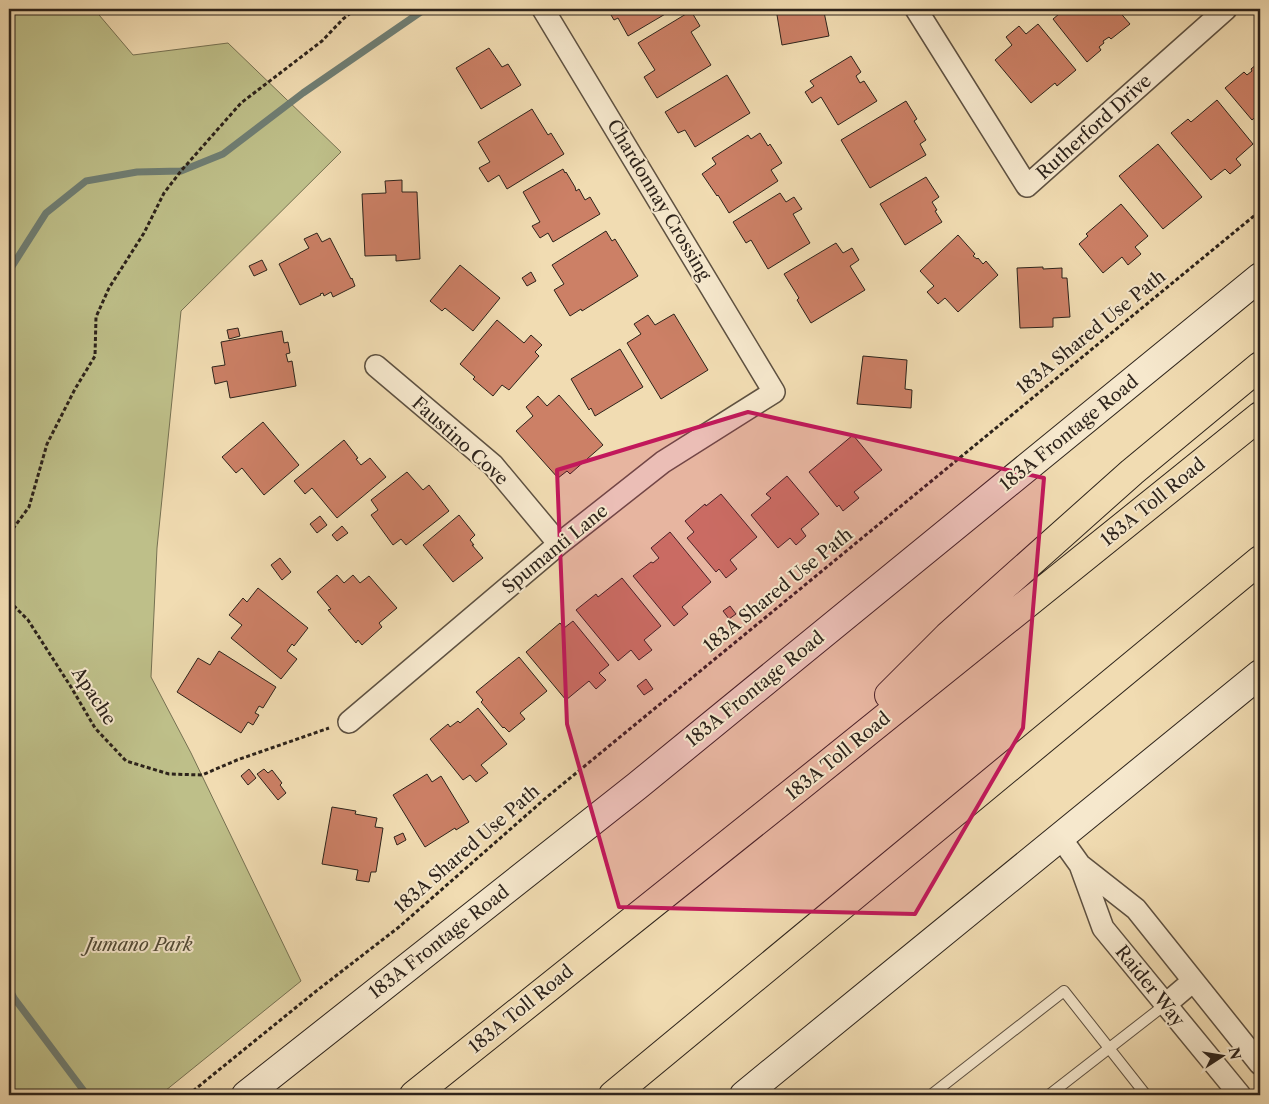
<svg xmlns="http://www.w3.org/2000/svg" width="1269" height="1104" font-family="'Libre Caslon Text',serif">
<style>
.green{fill:#bebf89;stroke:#767152}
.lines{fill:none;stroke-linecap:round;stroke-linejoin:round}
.stream{stroke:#6f7e74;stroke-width:7}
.building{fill:#cc8066;stroke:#2d231b}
.service-casing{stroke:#5e5141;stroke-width:12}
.minor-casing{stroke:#5e5141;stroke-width:24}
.secondary-casing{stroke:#2d231b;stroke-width:30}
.motorway-casing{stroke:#2d231b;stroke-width:30}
.path{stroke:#2d231b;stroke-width:3;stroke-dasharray:4 2.5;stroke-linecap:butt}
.service{stroke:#f6e8cd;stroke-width:10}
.minor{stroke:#f6e8cd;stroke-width:21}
.secondary{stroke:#f6e8cd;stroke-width:28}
.motorway{stroke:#f1dcb2;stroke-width:28}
.marked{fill:#c2185b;fill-opacity:0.2;stroke:#c2185b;stroke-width:4;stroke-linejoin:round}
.labels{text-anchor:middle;stroke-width:4;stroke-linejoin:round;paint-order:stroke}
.street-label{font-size:18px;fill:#2d231b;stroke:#f6e8cd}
.park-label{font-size:18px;font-style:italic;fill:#514a36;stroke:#f6e8cd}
</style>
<rect width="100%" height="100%" fill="#f1dcb2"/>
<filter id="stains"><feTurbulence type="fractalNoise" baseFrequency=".004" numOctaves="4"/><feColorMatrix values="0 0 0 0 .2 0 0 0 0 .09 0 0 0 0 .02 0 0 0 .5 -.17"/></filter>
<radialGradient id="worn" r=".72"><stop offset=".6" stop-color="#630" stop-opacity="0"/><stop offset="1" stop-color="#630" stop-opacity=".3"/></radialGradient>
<path class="green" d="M9 9H94L133 55 228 43 341 152 181 311 157 548 151 677 191 753 301 981 160 1095H9Z"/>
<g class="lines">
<path class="stream" d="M9 271 46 213 86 181 137 172 181 171 223 154 303 93 425 9
M9 988 14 998 87 1095"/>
</g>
<path class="building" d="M603 9H665L667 13 628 36 618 18 614 20 608 10 605 11Z
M776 9H822V12H824L829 36 782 45Z
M1065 9H1117L1130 24 1111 39 1109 37 1103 41 1104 43 1099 47 1101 50 1087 62 1053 19Z
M691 11 700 26 691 32 711 65 657 98 644 77 655 70 638 43Z
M1038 24 1076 70 1057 86 1055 83 1031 103 995 60 1012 45 1006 37 1019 26 1026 34Z
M489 48 502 67 508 64 521 85 481 109 456 68Z
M851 56 861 72 856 76 860 83 864 81 877 101 838 125 821 97 812 103 805 92 814 86 810 81Z
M1257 64 1258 66 1260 65V113L1252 120 1225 88 1244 72 1247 75 1252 71 1251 69Z
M727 75 750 113 695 147 685 130 678 133 665 112Z
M1217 100 1253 144 1236 159 1241 165 1230 174 1225 169 1211 180 1171 133 1188 119 1191 122Z
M906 101 917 119 914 121 926 140 920 144 926 155 870 188 841 140Z
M532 109 548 135 551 133 564 154 507 189 499 175 488 182 479 168 490 162 478 142Z
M760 133 768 146 770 144 782 163 771 170 778 181 729 213 718 195 717 196 702 174 716 164 712 158 748 135 751 139Z
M1158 144 1202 197 1163 229 1119 176Z
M563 169 565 173 566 172 575 187 576 191 579 189 585 200 590 197 600 214 553 242 548 233 540 238 532 226 540 222 523 192Z
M926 177 939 197 932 202 937 210 935 211 942 222 905 245 880 204Z
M402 180V192H417L420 259 396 261V255L365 256 362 194 386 193 385 181Z
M780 193 786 202 794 197 802 209 793 214 810 243 768 269 751 240 746 243 733 222Z
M1121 204 1148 236 1135 247 1141 254 1128 265 1122 257 1103 273 1079 244 1088 236 1086 234Z
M606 231 612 241 615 239 638 276 582 311 581 309 570 316 554 290 564 284 552 265Z
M317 233 322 242 330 238 351 279 352 278 355 286 333 297 331 292 324 296 323 293 320 294 321 295 300 305 279 264 309 248 304 239Z
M958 235 975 254 973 256 977 259 978 258 983 264 986 261 998 275 958 312 945 298 938 304 927 292 934 286 920 271Z
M836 243 843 253 852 248 859 260 850 266 865 290 811 323 797 300 799 298 784 274Z
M262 260 267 270 254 276 249 266Z
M460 265 500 298 473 331 445 308 442 311 430 301Z
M1043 267V269L1062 268V278H1067L1070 317 1053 318V327L1020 328 1017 268Z
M531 272 536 281 527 286 522 278Z
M674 314 708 370 661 399 627 343 641 334 634 324 648 315 655 325Z
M497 320 524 343 531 335 542 345 535 352 539 356 509 390 502 385 493 396 473 379 475 377 460 364Z
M238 328 240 336 229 339 227 330Z
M282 331 284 343 288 342 290 353 286 354 288 362 292 361 296 386 230 398 227 381 215 384 212 367 225 365 221 342Z
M620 349 643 387 595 416 591 408 589 410 571 379Z
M863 356 907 360 905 389 912 390 911 408 857 404Z
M559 395 603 445 570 474 567 471 558 478 516 431 533 416 526 407 538 396 547 406Z
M263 422 299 465 264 495 242 468 236 473 222 457Z
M853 435 882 470 854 492 859 498 843 511 839 505 837 507 809 472Z
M344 440 358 458 356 459 361 465 370 458 386 477 337 518 312 488 305 494 294 481Z
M407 472 423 490 429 485 449 511 406 545 401 539 393 545 371 515 378 510 371 500Z
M787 476 819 514 801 529 806 536 796 545 790 538 778 548 751 515 771 498 766 494Z
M721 494 757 537 730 560 737 569 726 578 719 569 716 572 687 538 694 532 685 521 705 504 706 506Z
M459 515 475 535 470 540 474 545H472L483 558 453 582 423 545Z
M320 516 327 525 317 533 310 524Z
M342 526 348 533 337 541 332 535Z
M670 532 711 582 682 607 688 614 674 626 633 576 651 562 653 563 659 558 651 548Z
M280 558 291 572 282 580 271 565Z
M337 575 344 583 353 575 360 583 369 576 397 608 379 623 382 627 362 645 358 640 356 643 328 610 331 609 317 592Z
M622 578 661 626 644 640 652 650 639 660 631 650 618 661 576 610 596 594 598 597Z
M258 588 308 628 294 646 292 644 287 651 297 659 281 679 231 638 242 625 229 615 243 598 247 602Z
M730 606 736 614 729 619 723 611Z
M573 621 609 665 599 673 606 680 596 689 589 681 566 700 526 652 560 623 564 628Z
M219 651 276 687 263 708 259 706 255 713 259 715 253 725 248 722 241 733 177 692 198 658 210 665Z
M519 657 547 691 520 713 525 719 509 732 504 727 503 728 481 702 483 700 476 692Z
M646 679 653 689 644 695 637 686Z
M478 708 507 744 481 765 488 773 476 782 470 775 463 780 430 739 448 724 450 727 458 721 460 723Z
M249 769 256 778 248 785 241 776Z
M264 769 268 773 272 770 282 783 280 785 286 793 278 800 257 774Z
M427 774 432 782 441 776 469 822 456 830 455 828 425 847 393 795Z
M332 807 356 811 355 814 377 818 375 827 383 828 376 872H371L369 882 356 880 358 870 322 864Z
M403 833 406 840 397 845 394 837Z"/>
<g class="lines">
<defs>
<path id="service" d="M931 1095 1064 991 1146 1095
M1049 1095 1166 1004"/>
<path id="minor" d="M916 9 1027 186 1226 9
M376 366 493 465 559 544
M349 722 559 544 663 462 774 392 543 9
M1060 837 1080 865 1136 909 1260 1064
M1080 865 1103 928 1240 1095
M1166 1004 1193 981"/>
<path id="secondary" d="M246 1095 637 786 1260 277
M744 1095 1260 674"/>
<path id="motorway" d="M889 695 948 636 1132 472 1260 366
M414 1095 788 796 1260 416
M613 1095 1260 560"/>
</defs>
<use href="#service" class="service-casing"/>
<use href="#minor" class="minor-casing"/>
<use href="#secondary" class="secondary-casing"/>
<use href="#motorway" class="motorway-casing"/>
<path class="path" d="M9 534 29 507 47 444 75 389 95 356 96 317 109 288 144 233 164 193 181 171 241 103 322 41 343 19 356 9
M9 601 28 620 71 687 95 728 126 761 169 774 202 775 237 760 329 728
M188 1095 315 992 399 927 547 797 1260 211"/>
<use href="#service" class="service"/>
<use href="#minor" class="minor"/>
<use href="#secondary" class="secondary"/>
<use href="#motorway" class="motorway"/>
</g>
<path class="marked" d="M748 412 1044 478 1023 728 915 914 619 907 567 724 557 470Z"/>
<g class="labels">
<g class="street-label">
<text transform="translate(1094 127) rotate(-42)" y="6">Rutherford Drive</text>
<text transform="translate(659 200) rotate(59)" y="6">Chardonnay Crossing</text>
<text transform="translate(1091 332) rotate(-39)" y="6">183A Shared Use Path</text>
<text transform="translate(1069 433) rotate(-39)" y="6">183A Frontage Road</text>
<text transform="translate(460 441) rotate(42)" y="6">Faustino Cove</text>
<text transform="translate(1153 502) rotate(-39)" y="6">183A Toll Road</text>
<text transform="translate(555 549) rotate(-39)" y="6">Spumanti Lane</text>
<text transform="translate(778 590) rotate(-39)" y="6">183A Shared Use Path</text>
<text transform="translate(755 689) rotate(-39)" y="6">183A Frontage Road</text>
<text transform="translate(94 696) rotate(57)" y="6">Apache</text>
<text transform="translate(838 756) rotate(-39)" y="6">183A Toll Road</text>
<text transform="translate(467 849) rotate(-41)" y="6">183A Shared Use Path</text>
<text transform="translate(439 942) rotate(-38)" y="6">183A Frontage Road</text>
<text transform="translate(1150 986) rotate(51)" y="6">Raider Way</text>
<text transform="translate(521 1009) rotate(-39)" y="6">183A Toll Road</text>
</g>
<g class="park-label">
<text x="139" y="951">Jumano Park</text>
</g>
</g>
<rect width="1269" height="1104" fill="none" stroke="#f1dcb2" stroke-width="30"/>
<rect x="10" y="10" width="1249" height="1084" fill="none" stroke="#2d231b" stroke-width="2.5"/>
<rect x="15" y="15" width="1239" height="1074" fill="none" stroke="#2d231b"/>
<g transform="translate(1222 1056) rotate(78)" stroke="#f6e8cd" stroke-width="4" paint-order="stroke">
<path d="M0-4L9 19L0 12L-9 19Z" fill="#2d231b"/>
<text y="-8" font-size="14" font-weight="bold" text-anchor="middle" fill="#2d231b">N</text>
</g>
<rect width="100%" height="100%" filter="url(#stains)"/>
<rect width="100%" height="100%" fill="url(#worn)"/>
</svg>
